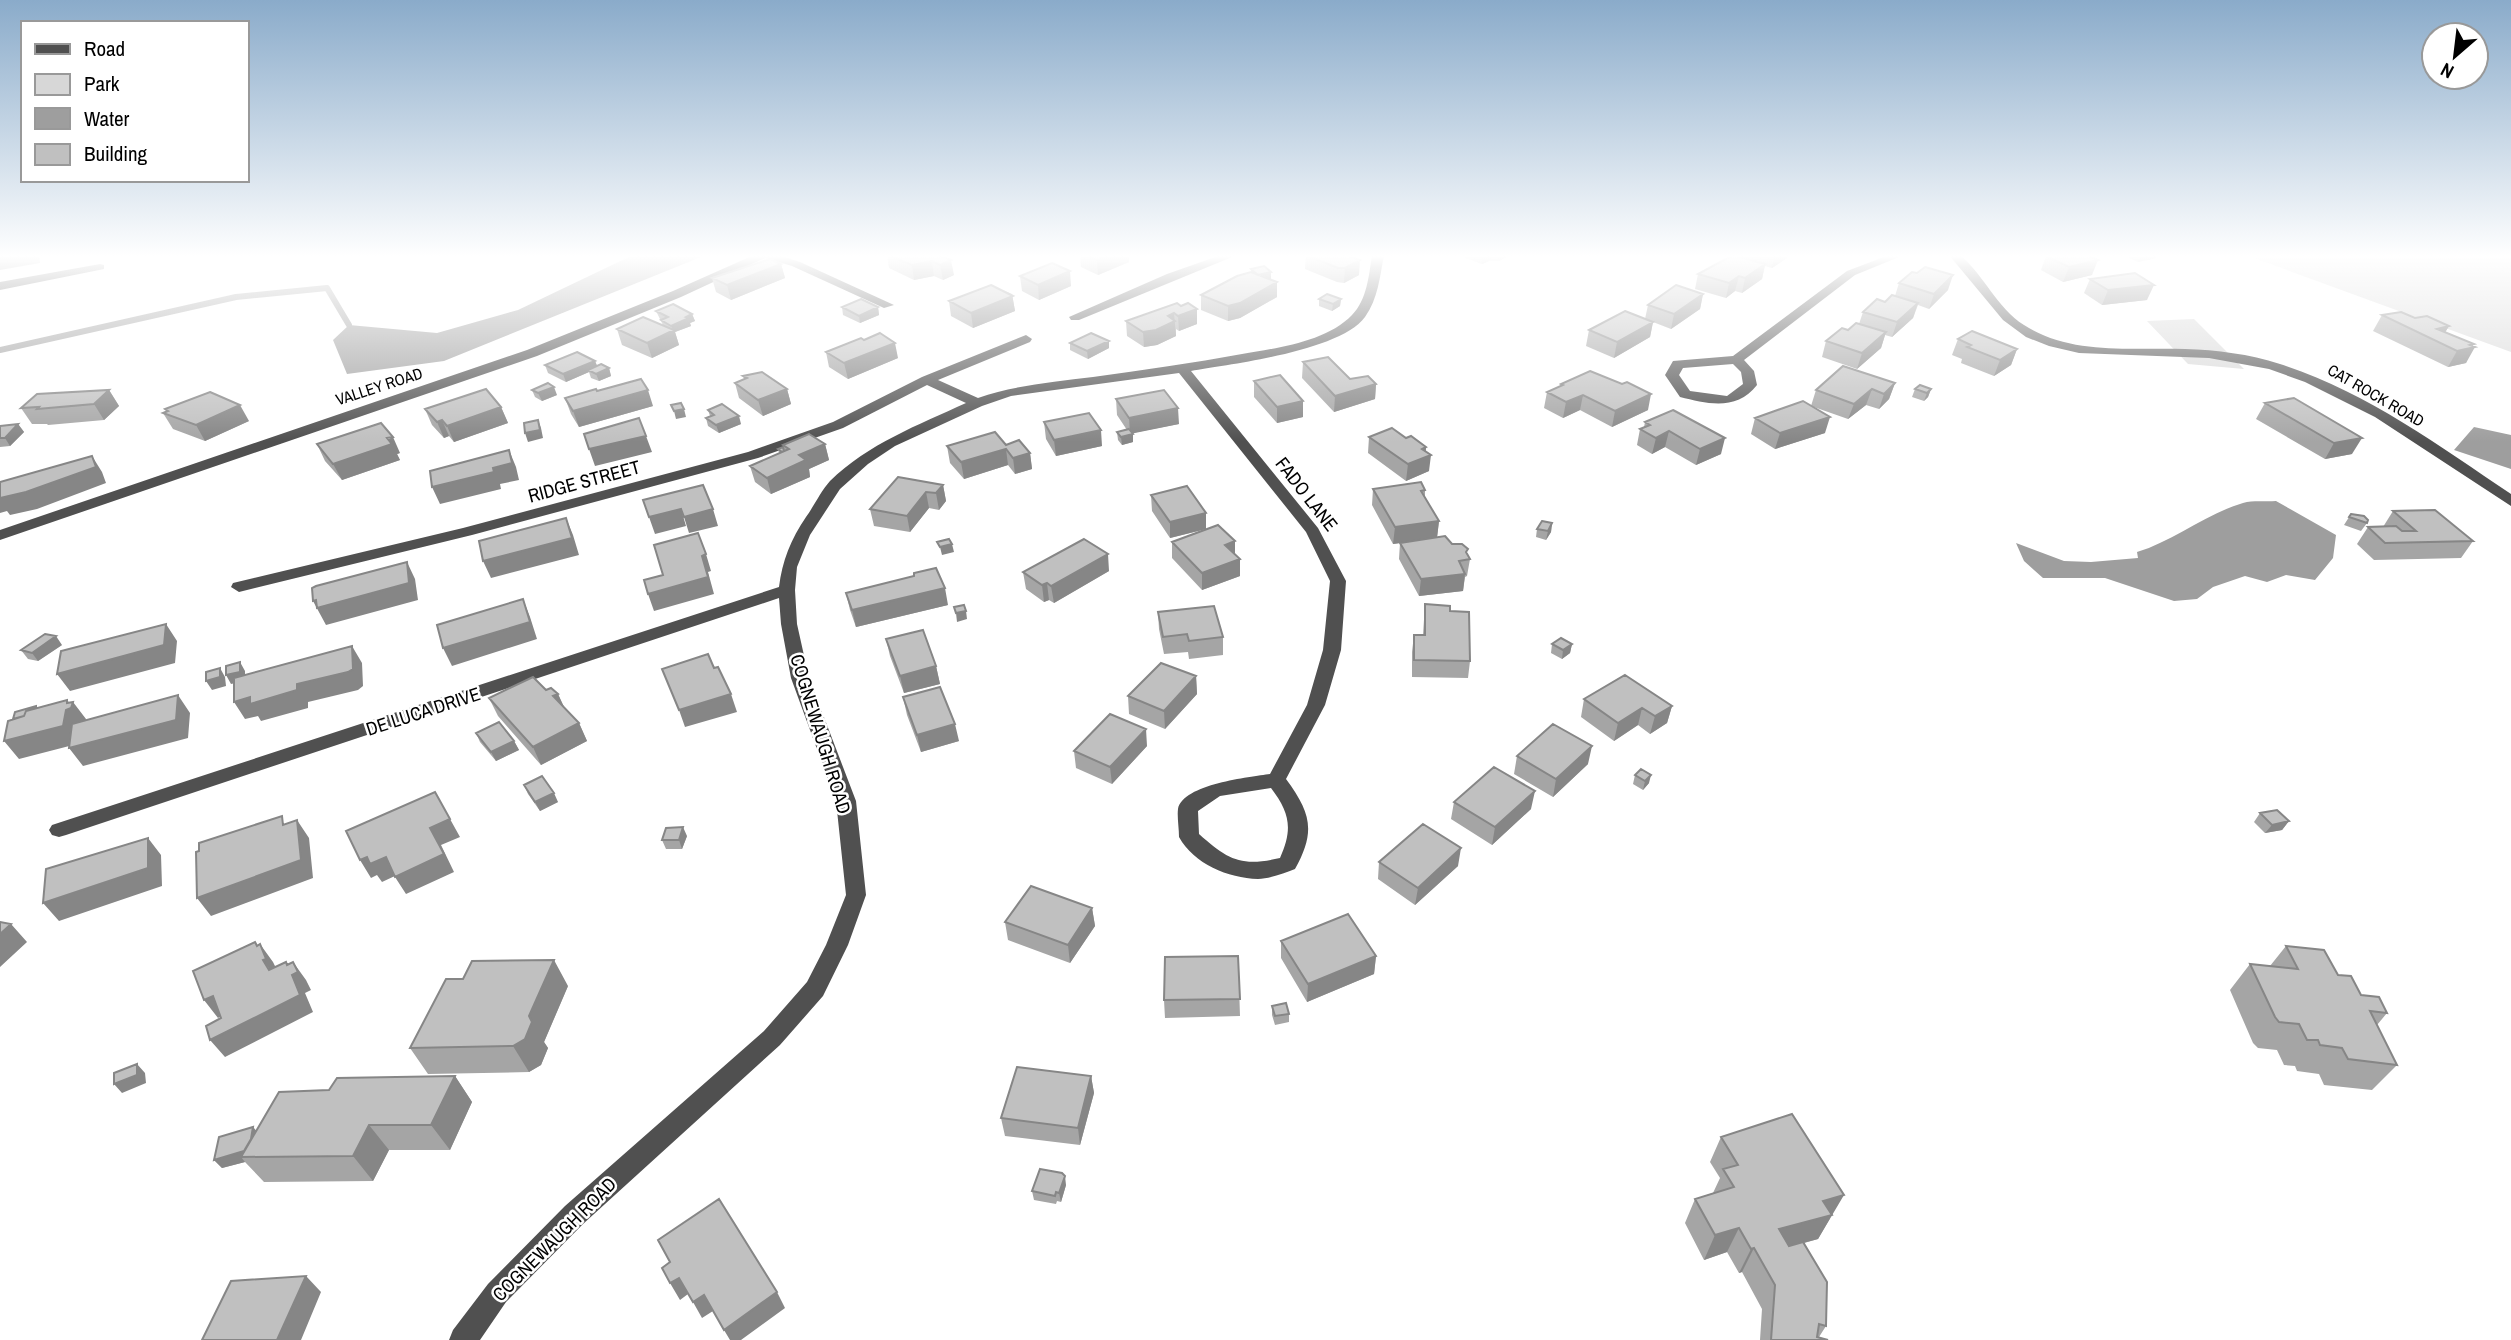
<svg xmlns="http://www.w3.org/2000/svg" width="2511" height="1340" font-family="'Archivo Narrow',sans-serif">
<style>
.green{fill:#d7d7d7}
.water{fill:#9e9e9e}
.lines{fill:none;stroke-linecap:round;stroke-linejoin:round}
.stream{stroke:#9e9e9e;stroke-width:6}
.minor{fill:#505050;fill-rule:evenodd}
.wall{fill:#a5a5a5}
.shaded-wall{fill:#868686}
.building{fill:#c0c0c0;stroke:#868686;stroke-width:2}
.labels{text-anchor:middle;stroke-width:5;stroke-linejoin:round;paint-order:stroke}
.far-street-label{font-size:16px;fill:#000;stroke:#fff}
.street-label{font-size:19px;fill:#000;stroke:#fff}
</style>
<rect width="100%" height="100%" fill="#fff"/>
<path class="green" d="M2246 255H2511V352Z
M2194 319 2244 369 2188 364 2147 321Z"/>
<path class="water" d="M633 255H706L444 361 347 374 333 340 349 325 437 333 518 310Z
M2474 427 2511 435V469L2454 450Z
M2276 501 2336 535 2333 558 2315 580 2286 575 2267 582 2245 576 2213 587 2197 599 2174 601 2105 578H2043L2024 561 2016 543 2064 561 2091 562 2138 558 2137 552C2174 541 2205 514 2243 503 2253 500 2266 502 2276 501Z"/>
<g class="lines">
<path class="stream" d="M0 350 236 297 327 288 349 325"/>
<path class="minor" d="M754 255H778L800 262 894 305 884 308 792 266 765 258 681 297 537 356 0 540V530L527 350 673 291Z
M1221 255H1237L1079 320H1071L1069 317 1167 274Z
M1372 255H1384C1380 276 1378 299 1365 317 1340 351 1232 364 1191 371L1318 528 1346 581 1341 650 1325 705 1286 779C1311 813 1316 831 1295 869 1284 873 1269 879 1258 879 1228 878 1194 864 1179 837 1179 828 1177 817 1178 809 1183 784 1250 777 1270 774L1307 705 1323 650 1330 581 1306 532 1179 373 1011 396 982 406 895 446 868 464 840 489 810 535 797 567 795 590 797 624 809 678 856 801 866 895 848 945 823 996 780 1045 583 1224 506 1302 480 1340H449L453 1330 488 1284 565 1206 764 1031 807 982 826 945 846 895 836 801 791 678 781 624 779 598 66 835 59 837 52 835 49 830 52 825 779 587C782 561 791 539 806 517 814 506 821 491 830 481 868 444 918 425 966 403L927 385 843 428 758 458 472 535 239 592 231 587 233 583 463 528 748 452 833 422 922 377 1026 335 1032 339 1030 342 938 380 978 398C1015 385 1054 382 1093 377 1143 370 1193 363 1242 354 1277 348 1326 342 1352 315 1367 300 1369 275 1372 255ZM1271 788C1290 813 1293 829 1280 858 1241 867 1228 860 1199 834L1198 811 1220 796Z
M1889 255H1904L1855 275 1744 360 1754 371 1757 385C1737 411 1708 404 1680 397L1665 375 1673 361 1733 356 1847 271ZM1733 364 1741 372 1743 384 1727 396 1690 391 1679 375 1683 368Z
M1949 255H1960C1984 275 1997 308 2024 325 2072 356 2132 347 2185 349 2217 350 2249 354 2280 364 2365 391 2438 445 2511 494V506L2375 417 2305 382 2269 369 2209 358 2079 353 2049 346 2026 337 2003 320Z
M100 264 104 265V269L0 290V282Z"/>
</g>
<path class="wall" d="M887 255H938L954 275 943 280 934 276 914 280 889 268Z
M1080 255H1129V262L1098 275 1081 267Z
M1306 255H1346L1359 275 1344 283 1337 282 1305 269Z
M1460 255H1510L1499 261H1489L1482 264 1460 256Z
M1742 255H1788L1787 258 1772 268 1765 266 1762 279 1742 293 1735 291 1726 298 1695 289 1698 274 1741 257Z
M2123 255H2157L2156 258 2138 262Z
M2046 256 2092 275 2063 282 2041 270Z
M781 264 785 278 731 300 716 292 712 278Z
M1251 269 1271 279H1270L1277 297 1240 318 1228 321 1201 310V295L1251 272Z
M1020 276 1071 286 1039 300 1022 291Z
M2090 279 2147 300 2102 305 2084 293Z
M1899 283 1948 290 1929 309 1918 305 1913 318 1892 337 1885 335 1881 348 1857 369 1822 357 1826 341 1859 324 1863 312 1895 296Z
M1000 289 1012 294 1015 311 973 328 951 316 949 301Z
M1703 294 1700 309 1671 329 1653 322 1650 337 1614 358 1586 346 1589 330 1645 319 1648 305Z
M1319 299H1341L1340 306 1332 311 1319 306Z
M1177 303 1197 324 1179 331 1176 329V336L1157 345 1144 347 1127 336 1126 321Z
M842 307H878L879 315 860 323 843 315Z
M656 311 692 314 695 321 690 323 691 326 675 332 679 345 652 358 622 345 617 329 663 325Z
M2382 315 2415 318 2449 326 2445 332 2473 346 2466 363 2448 367 2373 331Z
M1958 339 2017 349 2011 365 1994 376 1961 363 1962 359 1952 355Z
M1070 343 1109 348 1088 359 1070 350Z
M826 352 898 358 848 379 829 367Z
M595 361 597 366 609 368 611 376 599 381 591 378 589 372 566 382 548 373 545 365Z
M1303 362 1350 379 1376 384 1375 399 1334 412 1302 378Z
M743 376 787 389 791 404 763 416 739 398 735 383 744 379Z
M1254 381 1303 417 1277 423 1254 397Z
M1895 383 1889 399 1879 409 1866 405 1848 419 1811 406 1816 390Z
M1561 384 1648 410 1612 427 1580 410 1563 418 1544 408 1547 392 1561 386Z
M1915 389H1931L1928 397 1924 401 1912 397Z
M109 390 119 406 104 420 48 425 47 424H32L21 408Z
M532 390 557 395 542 401 535 397Z
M597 391 653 406 579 427 571 414 565 398Z
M2294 398 2352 454 2325 459 2256 419 2265 403Z
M1116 399 1179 424 1132 433 1133 442 1122 445 1118 440 1117 432 1127 430 1117 415Z
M501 407 508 423 454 442 449 436 444 438 432 425 425 409Z
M165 409 249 421 205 441 173 429 163 413 166 411Z
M708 410 741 424 719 433 708 426 706 418 710 416Z
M1673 410 1721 454 1696 465 1665 447 1652 454 1637 445 1640 429 1644 427 1645 422Z
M1755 418 1825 433 1775 449 1751 434Z
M1044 422 1102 446 1056 456 1046 439Z
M18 424 24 432 10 446 0 447V426Z
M1369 437 1406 438 1426 447V451L1429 471 1406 481 1368 453Z
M317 444 400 453 397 454 400 460 342 480 325 461Z
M825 444 829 460 809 469 810 477 771 494 755 482 750 466 779 453 778 449 783 447V445Z
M1006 445 1030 453 1032 469 1015 474 1008 465 964 479 950 463 947 446Z
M943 485 946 501 939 510 929 508 910 532 874 526 870 509Z
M1373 489 1425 490V497L1439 521 1437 537 1452 544 1467 554 1470 559 1467 576 1465 577 1463 591 1419 596 1399 559 1400 543 1393 544 1372 505Z
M1151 495 1206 513V529L1170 538 1152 511Z
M2393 511 2473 541 2461 558 2374 560 2357 544 2368 527H2383Z
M2351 514 2367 523 2361 531 2344 525Z
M1552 523 1551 532 1546 540 1536 537 1537 529Z
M1172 542 1240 559V576L1202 590 1172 558Z
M1109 571 1054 603 1049 600 1044 602 1026 589 1023 572Z
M846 593 948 605 856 627 850 610Z
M1425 604 1470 661 1468 678 1412 677V652L1414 635H1423Z
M1158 612 1223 637V655L1189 659 1188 652 1164 654 1159 629Z
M886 639 936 666 940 684 904 693 890 656Z
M1552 644H1572L1570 653 1562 659 1551 653Z
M62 645 38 661 28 659 21 650Z
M1196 676 1197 694 1165 729 1129 714 1128 696Z
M546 690 558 694 564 708 579 723 587 741 541 765 498 716 489 698Z
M903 697 959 741 921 752 907 715Z
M1584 699 1672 706 1667 723 1650 734 1638 725 1614 741 1581 717Z
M476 733 514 741 519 750 496 761 480 742Z
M1147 746 1112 784 1076 768 1074 751Z
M1517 756 1588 764 1553 797 1514 774Z
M1635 775 1649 783 1643 790 1633 784Z
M524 785 558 802 540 811 528 794Z
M1454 802 1531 809 1492 845 1451 819Z
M2260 813 2289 821 2282 830 2265 833 2254 822Z
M687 836 682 849H666L662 840Z
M1379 862 1458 866 1415 905 1378 879Z
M1092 908 1095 926 1070 963 1008 940 1005 922Z
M1281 941 1376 956 1374 974 1307 1002 1281 958Z
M2286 946 2338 975 2361 995 2387 1013 2377 1025 2397 1065 2372 1090 2324 1085 2319 1074 2297 1071 2295 1066 2284 1065 2277 1050 2258 1048 2253 1043 2230 990 2250 964 2270 966Z
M1238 956 1240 1016 1165 1018 1164 1000Z
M568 986 544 1042 548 1048 541 1065 529 1072 428 1074 410 1048Z
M1272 1006 1289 1014V1022L1275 1025 1272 1015Z
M455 1076 472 1102 450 1150H389L373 1181 264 1182 245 1162 222 1168 214 1160 253 1127 256 1131 329 1090Z
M1091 1076 1094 1093 1080 1145 1005 1136 1001 1118Z
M1721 1137 1830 1220H1829L1818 1239 1804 1243 1826 1326 1819 1337 1828 1340H1760L1762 1309 1742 1272 1739 1273 1727 1252 1704 1260 1685 1223 1695 1199 1713 1193 1720 1178 1710 1162Z
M1066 1185 1061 1202 1057 1201 1056 1204 1034 1200 1032 1191Z"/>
<path class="shaded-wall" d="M0 255H39L40 263 0 270Z
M1111 255H1129V262L1098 275 1097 260Z
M1484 255H1489V261L1482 264Z
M1500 255H1510L1499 261Z
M1775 255H1788L1787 258 1772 268Z
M2141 255H2157L2156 258 2138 262Z
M951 260 954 275 943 280 940 265Z
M1360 260 1359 275 1344 283 1345 268Z
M2098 260 2092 275 2063 282 2069 267Z
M932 261 934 276 914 280 912 265Z
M781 264 785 278 731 300 727 285Z
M1765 264 1762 279 1742 293 1745 278Z
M1070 271 1071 286 1039 300 1038 285Z
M1271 272V279L1258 282V275Z
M1953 275 1948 290 1929 309 1934 294Z
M1739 276 1735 291 1726 298 1729 283Z
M1277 282V297L1240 318 1228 321V306Z
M2154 285 2147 300 2102 305 2108 290Z
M1012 294 1015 311 973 328 971 313Z
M1703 294 1700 309 1671 329 1674 314Z
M1341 299 1340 306 1332 311 1333 304Z
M1918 303 1913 318 1892 337 1897 322Z
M878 307 879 315 860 323 859 316Z
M1197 309V324L1179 331 1178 316Z
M1174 313 1176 336 1157 345 1144 347 1143 332 1168 316Z
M692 314 695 321 690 323 691 326 675 332 679 345 652 358 647 343 673 331 671 326Z
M1653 322 1650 337 1614 358 1617 342Z
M2449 326 2440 341 2437 329Z
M1886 332 1881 348 1857 369 1862 353Z
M1109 341V348L1088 359 1087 351Z
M895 343 898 358 848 379 844 363Z
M2474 344 2471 348 2475 347 2466 363 2448 367 2457 351 2470 345Z
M2017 349 2011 365 1994 376 2000 360Z
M595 361 598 368 588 370 589 372 566 382 563 374Z
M609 368 611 376 599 381 596 374Z
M1895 383 1889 399 1879 409 1884 394Z
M1376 384 1375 399 1334 412 1335 396Z
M554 387 557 395 542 401 538 393Z
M787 389 791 404 763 416 758 400Z
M1872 389 1866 405 1848 419 1854 404Z
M1931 389 1928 397 1924 401 1927 393Z
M109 390 119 406 104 420 94 404Z
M648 390 653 406 579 427 573 411Z
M1651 394 1648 410 1612 427 1615 411Z
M1583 395 1580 410 1563 418 1566 402Z
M1303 401V417L1277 423V407Z
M240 405 249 421 205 441 196 425Z
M501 407 508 423 454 442 447 426Z
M1178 408 1179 424 1130 434 1129 418Z
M684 409 686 417 676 419 674 411Z
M739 416 741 424 719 433 716 425Z
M1830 417 1825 433 1775 449 1780 433Z
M442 420 449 436 444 438 437 422Z
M538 420 541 428 543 438 528 442 525 433Z
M18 424 24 432 10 446 5 438Z
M1101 430 1102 446 1056 456 1054 440Z
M1669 431 1665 447 1652 454 1656 438Z
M1133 434V442L1122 445 1121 437Z
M646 436 652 452 595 466 589 449Z
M393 437 400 453 397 454 400 460 342 480 333 464Z
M1725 438 1721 454 1696 465 1700 449Z
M2362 438 2352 454 2325 459 2334 443Z
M825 444 829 460 809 469 810 477 771 494 767 478 799 455Z
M1426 447 1425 457 1431 455 1429 471 1406 481 1408 464 1422 449Z
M1006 449 1008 465 964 479 961 462Z
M509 450 516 467 519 480 500 484 501 489 440 504 432 487 493 468Z
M1030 453 1032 469 1015 474 1013 458Z
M92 456 102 472 106 483 37 509 10 515 7 511 0 513V497Z
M943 485 946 501 939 510 936 493Z
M926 492 929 508 910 532 907 516Z
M681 509 686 526 655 534 649 517Z
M713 509 718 526 689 533 684 517Z
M1206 513V529L1170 538V522Z
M566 518 573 535 579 555 491 578 483 561Z
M1439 521 1437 538 1393 544 1395 527Z
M1552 523 1551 532 1546 540 1548 531Z
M1235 541V558L1225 545Z
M952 544 954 552 942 555 940 547Z
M706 554 711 571 708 572 714 594 654 611 648 594 702 556Z
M1108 554 1109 571 1054 603 1051 586Z
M1240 559V576L1202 590V573Z
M407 562 415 579 418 600 326 625 313 601Z
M1465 574 1463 591 1419 596 1421 579Z
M1047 583 1049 600 1044 602 1042 585Z
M945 588 948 605 856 627 852 610Z
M523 599 530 617 537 639 452 666 443 648Z
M966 611 967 619 957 622 956 613Z
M166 624 177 641 175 663 70 691 57 674Z
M56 636 62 645 38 661 32 653Z
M1572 644 1570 653 1562 659 1563 650Z
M352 646 362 663 363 686 358 690 308 702V708L261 721 258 716 245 719 234 702 297 684Z
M240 662 245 671V681L231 684 226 675Z
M936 666 940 684 904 693 900 676Z
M220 668 225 677 226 686 212 690 206 681Z
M1196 676 1197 694 1165 729 1164 711Z
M558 694 566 711 553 696Z
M731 694 737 712 685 727 679 710Z
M178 695 190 713 188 738 83 766 69 748Z
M67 700 72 706 73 702 86 719 85 726 77 744 19 759 4 741 67 703Z
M1672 706 1667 723 1650 734 1655 716Z
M1642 708 1638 725 1614 741 1618 723Z
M579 723 587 741 541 765 533 747Z
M955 724 959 741 921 752 917 735Z
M1146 729 1147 746 1112 784 1110 767Z
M514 741 519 750 496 761 491 752Z
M1592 746 1588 764 1553 797 1556 779Z
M1651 775 1649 783 1643 790 1645 781Z
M1535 791 1531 809 1492 845 1495 827Z
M435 792 460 837 441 845 454 872 406 894 395 877 430 828Z
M554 793 558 802 540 811 535 802Z
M297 820 309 838 313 878 211 916 197 898Z
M2289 821 2282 830 2265 833 2272 825Z
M683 827 687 836 682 849 679 840Z
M148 838 161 855 162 886 59 921 43 903Z
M1461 848 1458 866 1415 905 1418 888Z
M367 857H386L397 875 382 882 377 875 371 878 360 860Z
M1092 908 1095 926 1070 963 1068 945Z
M11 924 27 942 0 967V934Z
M255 942 263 952 260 944 273 962 280 976 282 988 263 960Z
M1376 956 1374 974 1307 1002 1308 984Z
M554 960 568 986 544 1042 548 1048 541 1065 529 1072 513 1046Z
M286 962 295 974 293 962 306 980 311 990 305 993 313 1012 225 1057 210 1040 287 965Z
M213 996 227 1013 218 1018 204 1000Z
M137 1064 145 1073 146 1083 122 1093 114 1084Z
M455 1076 472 1102 450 1150 431 1125Z
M1091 1076 1094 1093 1080 1145 1078 1128Z
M369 1125 389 1150 373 1181 353 1156Z
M253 1127 261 1136 241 1157 245 1162 222 1168 214 1160Z
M1065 1176 1066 1185 1061 1202 1059 1193Z
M1844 1195 1818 1239 1766 1253 1779 1229 1823 1201Z
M1739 1228 1727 1252 1704 1260 1715 1235Z
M1754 1248 1742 1272 1739 1273 1751 1249Z
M306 1276 321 1292 301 1340H277Z
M679 1278 688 1294 680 1300 670 1283Z
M777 1292 785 1308 741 1340H730L724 1330Z
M704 1295 713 1311 702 1318 693 1302Z"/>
<path class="building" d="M888 255H938L951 260 940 265 932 261 912 265Z
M1084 255H1111L1097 260Z
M1306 255H1346L1360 260 1345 268H1338Z
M1733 255 1765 264 1745 278 1739 276 1729 283 1698 274Z
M2053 255H2087L2098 260 2069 267 2046 256Z
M770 259 781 264 727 285 712 278Z
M1052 263 1070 271 1038 285 1020 276Z
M1264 266 1271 272 1258 275 1251 269Z
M1925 267 1953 275 1934 294 1899 283 1912 272 1917 273Z
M1251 272 1277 282 1240 303 1228 306 1201 295 1237 276Z
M2135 273 2154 285 2108 290 2090 279Z
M991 285 1013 296 971 313 949 301Z
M1676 285 1703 294 1674 314 1648 305Z
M1327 294 1341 299 1333 304 1319 299Z
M1892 295 1918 303 1897 322 1863 312 1877 299 1885 302Z
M861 299 878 307 859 316 842 307Z
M1177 303 1181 306 1188 303 1197 309 1178 316 1174 313 1168 316 1175 321 1156 330 1143 332 1126 321Z
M673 304 692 314 686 317 689 318 671 326 661 320 668 317 656 311Z
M1625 311 1653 322 1617 342 1589 330Z
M2401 312 2415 318 2427 316 2449 326 2437 329 2474 344 2470 345 2475 347 2457 351 2382 315Z
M643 317 674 330 647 343 617 329Z
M1856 323 1886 332 1862 353 1826 341 1842 328 1848 330Z
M1972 331 2017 349 2000 360 1967 347 1971 345 1958 339Z
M880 333 895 343 844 363 826 352 861 338 864 340Z
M1091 333 1109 341 1087 351 1070 343Z
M577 352 595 361 563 374 545 365Z
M1328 357 1350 379 1368 376 1376 384 1335 396 1303 362Z
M601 364 609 368 596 374 588 370Z
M1843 366 1895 383 1884 394 1872 389 1854 404 1816 390Z
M1590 371 1622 384 1627 382 1651 394 1615 411 1583 395 1566 402 1547 392 1563 385 1561 384Z
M762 372 787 389 758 400 735 383 747 378 743 376Z
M1280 375 1303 401 1277 407 1254 381Z
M641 379 648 390 573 411 565 398 596 389 597 391Z
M548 383 554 387 538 393 532 390Z
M1920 385 1931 389 1927 393 1915 389Z
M486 389 501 407 447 426 442 420 437 422 425 409Z
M109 390 94 404 37 409 39 407 21 408 37 394Z
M1164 390 1178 408 1129 418 1116 399Z
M210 392 240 405 196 425 163 413 168 411 165 409Z
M2294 398 2362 438 2334 443 2265 403Z
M1803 401 1830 417 1780 433 1755 418Z
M681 403 684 409 674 411 671 405Z
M722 404 739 416 716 425 706 418 714 415 708 410Z
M1673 410 1725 438 1700 449 1669 431 1656 438 1640 429 1650 425 1645 422Z
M1089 413 1101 430 1054 440 1044 422Z
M639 418 646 436 589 449 584 434Z
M538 420 540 430 525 433 524 423Z
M381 423 393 437 387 438 392 444 333 464 317 444Z
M18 424 5 438H0V426Z
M1392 428 1406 438 1411 436 1426 447 1422 449 1431 455 1408 464 1369 437Z
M1129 429 1133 434 1121 437 1117 432Z
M995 432 1006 445 1019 440 1030 453 1013 458 1006 449 961 462 947 446Z
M809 434 825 444 799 455 806 460 767 478 750 466 789 449 783 445Z
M783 447 784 451 782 452 778 449Z
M509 450 512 463 493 468 494 472 432 487 430 471Z
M92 456 96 467 26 492 0 498V482Z
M898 477 943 485 936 493 926 492 907 516 870 509Z
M1421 482 1425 490 1421 491 1439 521 1395 527 1373 489Z
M703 485 713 509 684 517 681 509 649 517 643 500Z
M1187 486 1206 513 1170 522 1151 495Z
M2435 510 2473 541 2385 543 2368 527 2396 526 2402 531H2416L2393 511Z
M2351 514 2364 516 2368 520 2367 523 2349 517Z
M566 518 572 538 483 561 479 541Z
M1542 521 1552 523 1548 531 1537 529Z
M1218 525 1235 541 1225 545 1240 559 1202 573 1172 542Z
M698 533 706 554 702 556 708 577 648 594 644 580 663 575 654 545Z
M1445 536 1452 544H1462L1468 549 1466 552 1470 559 1459 561 1465 574 1421 579 1400 543Z
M949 539 952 544 940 547 937 542Z
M1084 539 1108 554 1051 586 1047 583 1042 585 1023 572Z
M407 562 409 583 317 608 316 600 313 601 312 588 316 586Z
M936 568 945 588 852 610 846 593 914 576V573Z
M523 599 530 622 443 648 437 625Z
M1425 604 1450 606V611L1469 612 1470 661 1414 660V635H1425Z
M964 605 966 611 956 613 954 607Z
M1214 606 1223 637 1189 641 1187 634 1163 637 1158 612Z
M166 624 164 645 57 674 61 651Z
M923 630 936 666 900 676 886 639Z
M45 634 56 636 32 653 21 650Z
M1561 638 1572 644 1563 650 1552 644Z
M352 646 353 669 348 672 297 684V690L250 704V697L234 702V678Z
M708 654 714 668 718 667 731 694 679 710 662 669Z
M240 662V672L226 675V666Z
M1161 663 1196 676 1164 711 1128 696Z
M220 668V677L206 681V672Z
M1625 675 1672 706 1655 716 1642 708 1618 723 1584 699Z
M533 677 546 690 551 688 558 694 553 696 579 723 533 747 489 698Z
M940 687 955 724 917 735 903 697Z
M178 695 176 720 69 748 72 724Z
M67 700V703L73 702 71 708 66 710 63 726 4 741 8 721 24 716 26 711Z
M36 706V708L26 711 24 716 13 719 15 712Z
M1110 714 1146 729 1110 767 1074 751Z
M499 722 514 741 491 752 476 733Z
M1553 724 1592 746 1556 779 1517 756Z
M1494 767 1535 791 1495 827 1454 802Z
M1641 769 1651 775 1645 781 1635 775Z
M542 776 554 793 535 802 524 785Z
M435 792 450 819 430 828 444 854 395 877 386 857 370 864 367 857 360 860 346 831Z
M2277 810 2289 821 2272 825 2260 813Z
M282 816 283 825 297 820 301 860 197 898 196 852 199 851V843Z
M1423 824 1461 848 1418 888 1379 862Z
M683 827 679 840H662L666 828Z
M148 838V868L43 903 46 869Z
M1031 886 1092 908 1068 945 1005 922Z
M1348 914 1376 956 1308 984 1281 941Z
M0 922 11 924 0 934Z
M255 942 257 946 260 944 266 959 263 960 269 970 286 962 287 965 293 962 298 972 292 975 300 995 210 1040 206 1026 221 1018 213 996 204 1000 193 971Z
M2286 946 2324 950 2338 975 2351 976 2361 995 2379 997 2387 1013 2370 1011 2397 1065 2348 1059 2342 1048 2320 1045 2318 1040H2307L2299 1024 2279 1022 2275 1017 2250 964 2298 969Z
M1238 956 1240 999 1164 1000 1165 957Z
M554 960 529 1016 532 1022 525 1039 513 1046 410 1048 446 979H463L472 961Z
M1286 1003 1289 1014 1275 1016 1272 1006Z
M137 1064V1075L114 1084V1073Z
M1017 1067 1091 1076 1078 1128 1001 1118Z
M455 1076 431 1125H369L353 1156 241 1157 279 1092 329 1090 337 1078Z
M1792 1114 1844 1195 1823 1201 1832 1215 1779 1229 1789 1246 1803 1242 1827 1282 1826 1326 1819 1324 1817 1337 1828 1340H1771L1775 1285 1754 1248 1751 1249 1739 1228 1715 1235 1695 1199 1734 1187 1723 1169 1738 1165 1721 1137Z
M253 1127 251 1139 244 1151 214 1160 219 1137Z
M1040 1169 1062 1173 1065 1176 1059 1193 1056 1192 1055 1196 1032 1191Z
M719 1199 777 1292 724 1330 704 1295 693 1302 679 1278 670 1283 662 1268 670 1262 658 1240Z
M306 1276 277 1340H202L231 1281Z"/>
<linearGradient id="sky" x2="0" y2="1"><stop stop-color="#8aabca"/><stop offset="0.58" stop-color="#fff"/><stop offset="1" stop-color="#fff" stop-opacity="0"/></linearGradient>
<rect width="2511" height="442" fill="url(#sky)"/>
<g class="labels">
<g class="far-street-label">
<text transform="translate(379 386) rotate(-18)" y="6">VALLEY ROAD</text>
<text transform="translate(2376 395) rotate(30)" y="6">CAT ROCK ROAD</text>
</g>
<g class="street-label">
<text transform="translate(584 481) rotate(-15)" y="7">RIDGE STREET</text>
<text transform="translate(1307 494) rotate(52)" y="7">FADO LANE</text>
<text transform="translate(423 711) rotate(-18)" y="7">DE LUCA DRIVE</text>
<text transform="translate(821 734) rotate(73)" y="7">COGNEWAUGH ROAD</text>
<text transform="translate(554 1239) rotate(-45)" y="7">COGNEWAUGH ROAD</text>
</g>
</g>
<rect x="21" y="21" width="228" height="161" fill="#ffffff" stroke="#999999" stroke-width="2"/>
<rect x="35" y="44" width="35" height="10" fill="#505050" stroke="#999999" stroke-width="2"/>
<text x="84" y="56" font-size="21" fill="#000000">Road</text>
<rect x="35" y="74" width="35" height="21" fill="#d7d7d7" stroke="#999999" stroke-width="2"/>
<text x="84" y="91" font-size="21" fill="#000000">Park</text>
<rect x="35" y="108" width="35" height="21" fill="#9e9e9e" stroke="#999999" stroke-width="2"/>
<text x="84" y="126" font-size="21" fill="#000000">Water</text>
<rect x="35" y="144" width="35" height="21" fill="#c0c0c0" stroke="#999999" stroke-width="2"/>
<text x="84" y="161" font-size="21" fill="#000000">Building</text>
<g transform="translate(2455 56) rotate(208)"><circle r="33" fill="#ffffff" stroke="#999999" stroke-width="2"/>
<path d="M0-5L12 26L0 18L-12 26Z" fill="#000000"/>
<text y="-10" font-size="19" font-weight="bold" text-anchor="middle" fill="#000000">N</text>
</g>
</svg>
